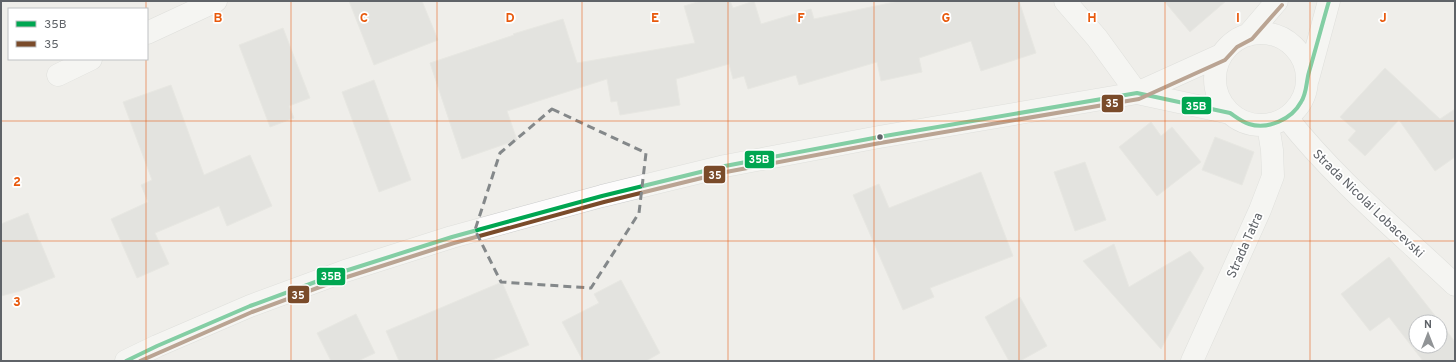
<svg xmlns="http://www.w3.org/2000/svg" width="1456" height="362" font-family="Overpass,sans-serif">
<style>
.building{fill:#d6d5d3;stroke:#deddd9}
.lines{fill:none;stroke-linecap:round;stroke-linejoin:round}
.minor-casing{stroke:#cbcccc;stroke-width:23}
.tertiary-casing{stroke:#cbcccc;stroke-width:23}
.minor{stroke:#fdfcfc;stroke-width:22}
.tertiary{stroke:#fdfcfc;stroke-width:22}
.bus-1-casing{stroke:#fff;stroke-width:7}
.bus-2-casing{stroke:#fff;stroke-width:7}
.bus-1{stroke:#00a651;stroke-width:4}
.bus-2{stroke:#7a4b2a;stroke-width:4}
.marked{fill:none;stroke:#84888a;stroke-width:3;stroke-dasharray:8 5;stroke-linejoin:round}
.grid{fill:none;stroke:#e8590c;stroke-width:1;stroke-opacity:0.55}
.bus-dot{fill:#5f6368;stroke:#fff;stroke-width:1.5}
.labels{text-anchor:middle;stroke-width:3.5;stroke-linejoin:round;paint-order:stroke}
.street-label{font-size:13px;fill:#5f6368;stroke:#fff}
.grid-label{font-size:13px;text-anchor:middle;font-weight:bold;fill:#e8590c;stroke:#fff;stroke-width:3.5;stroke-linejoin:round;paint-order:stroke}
.line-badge{stroke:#fff;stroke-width:1.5}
.badge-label{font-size:11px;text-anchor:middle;font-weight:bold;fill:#fff}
</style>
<rect width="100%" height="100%" fill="#efeeea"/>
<path class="building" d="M349 1H422L438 40 374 65Z
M701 1H730L733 8 754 1 761 24 811 9 814 19 899 1H1019L1036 53 981 71 971 41 919 58 922 72 881 81 877 62 799 85 796 75 748 89 744 76 733 79 729 64 676 79 680 105 620 115 617 101 611 102 607 79 507 111 517 140 462 159 430 63 514 35 513 34 563 19 577 63 695 43 684 6Z
M1164 1H1226L1190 32Z
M283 28 310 98 289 106 294 118 270 127 239 45Z
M1385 68 1440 119 1455 109V157L1435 171 1399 120 1365 156 1348 140 1356 131 1340 117Z
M374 80 411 180 379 192 342 92Z
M171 85 204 175 250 155 272 206 227 226 219 206 155 233 169 264 137 278 111 219 148 202 141 185 152 180 123 102Z
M1151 122 1161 136 1172 127 1201 162 1157 196 1119 147Z
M1215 137 1254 152 1242 185 1202 170Z
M1085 162 1106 220 1075 231 1054 172Z
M981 172 1013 256 930 288 934 297 903 310 853 195 879 184 889 208Z
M28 213 39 242 40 241 55 277 20 291 1 296V224Z
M1114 244 1129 287 1190 251 1204 268 1161 349 1083 261Z
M1389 257 1440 322H1416V346H1440V322L1455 342V361H1423L1389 317 1370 331 1341 294Z
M621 280 660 353 646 361H583L562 322 599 303 594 294Z
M502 282 529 345 490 361H399L386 331Z
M1020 297 1047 346 1020 361H1009L985 317Z
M356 314 375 353 358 361H331L317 333Z"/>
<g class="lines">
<defs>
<path id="minor" d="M1065 1 1097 38 1137 93
M147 33 216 1
M58 75 91 59
M1287 118C1336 180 1398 231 1455 285
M1192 361 1260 210 1273 176 1272 150 1268 125"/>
<path id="tertiary" d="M1215 79a46 46 0 1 1 92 0a46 46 0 1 1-92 0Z
M1248 35 1277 1
M1308 79 1329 1
M1137 93 1230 113
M126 361 157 346 250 306 345 271 452 237 602 196 725 166 879 137 1137 93 1221 55"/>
</defs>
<use href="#minor" class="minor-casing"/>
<use href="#tertiary" class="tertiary-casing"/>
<use href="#minor" class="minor"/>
<use href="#tertiary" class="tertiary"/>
<defs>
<path id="bus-1" d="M126 361 157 346 250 306 345 271 452 237 602 196 725 166 879 137 1137 93 1230 113C1236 117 1242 122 1249 124 1268 130 1292 119 1301 102 1307 93 1306 82 1309 72 1316 48 1322 25 1329 1"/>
<path id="bus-2" d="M140 361 252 312 347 277 454 243 604 202 726 172 880 143 1139 99 1225 60 1237 47 1252 39 1282 5"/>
</defs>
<use href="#bus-1" class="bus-1-casing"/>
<use href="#bus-2" class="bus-2-casing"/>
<use href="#bus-1" class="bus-1"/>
<use href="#bus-2" class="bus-2"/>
</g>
<path d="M0 0H1456V362H0ZM552 109 646 153 639 213 591 288 501 282 475 230 500 153Z" fill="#efeeea" fill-opacity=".55" fill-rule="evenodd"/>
<path class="marked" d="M552 109 646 153 639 213 591 288 501 282 475 230 500 153Z"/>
<path class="grid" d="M146 1V9M291 1V361M437 1V361M582 1V361M728 1V361M874 1V361M1019 1V361M1165 1V361M1310 1V361M146 59V361M1 121H1455M1 241H1455"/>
<circle class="bus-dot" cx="880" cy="137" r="3.5"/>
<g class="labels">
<g class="street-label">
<text transform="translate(1369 203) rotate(44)" y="5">Strada Nicolai Lobacevski</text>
<text transform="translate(1244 245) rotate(-66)" y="5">Strada Tatra</text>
</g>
</g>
<g class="grid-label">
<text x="218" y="22">B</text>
<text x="364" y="22">C</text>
<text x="510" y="22">D</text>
<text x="655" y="22">E</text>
<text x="801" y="22">F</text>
<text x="946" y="22">G</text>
<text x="1092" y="22">H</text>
<text x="1238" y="22">I</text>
<text x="1383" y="22">J</text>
<text x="17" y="186">2</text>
<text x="17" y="306">3</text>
</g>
<g class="line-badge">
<rect x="1101" y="94" width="23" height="19" rx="4" fill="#7a4b2a"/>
<rect x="1181" y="96" width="31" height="19" rx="4" fill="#00a651"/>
<rect x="744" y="150" width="31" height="19" rx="4" fill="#00a651"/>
<rect x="703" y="165" width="23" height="19" rx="4" fill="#7a4b2a"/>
<rect x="316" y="267" width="30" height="19" rx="4" fill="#00a651"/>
<rect x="287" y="285" width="23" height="19" rx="4" fill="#7a4b2a"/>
</g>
<g class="badge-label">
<text x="1112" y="107">35</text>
<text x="1196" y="110">35B</text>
<text x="759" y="163">35B</text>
<text x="715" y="179">35</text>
<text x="331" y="280">35B</text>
<text x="298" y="299">35</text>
</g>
<rect width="1456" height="362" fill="none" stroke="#5f6368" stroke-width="4"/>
<rect x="8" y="8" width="140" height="52" fill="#ffffff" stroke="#bfc1c3"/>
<rect x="16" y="21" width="20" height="6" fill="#00a651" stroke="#bfc1c3"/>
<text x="44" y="28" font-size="12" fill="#5f6368">35B</text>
<rect x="16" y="41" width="20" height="6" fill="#7a4b2a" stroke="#bfc1c3"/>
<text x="44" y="48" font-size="12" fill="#5f6368">35</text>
<g transform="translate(1428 334)"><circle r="19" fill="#ffffff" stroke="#bfc1c3"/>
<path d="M0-3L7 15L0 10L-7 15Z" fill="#919496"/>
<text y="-6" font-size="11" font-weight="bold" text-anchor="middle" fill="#5f6368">N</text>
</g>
</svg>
